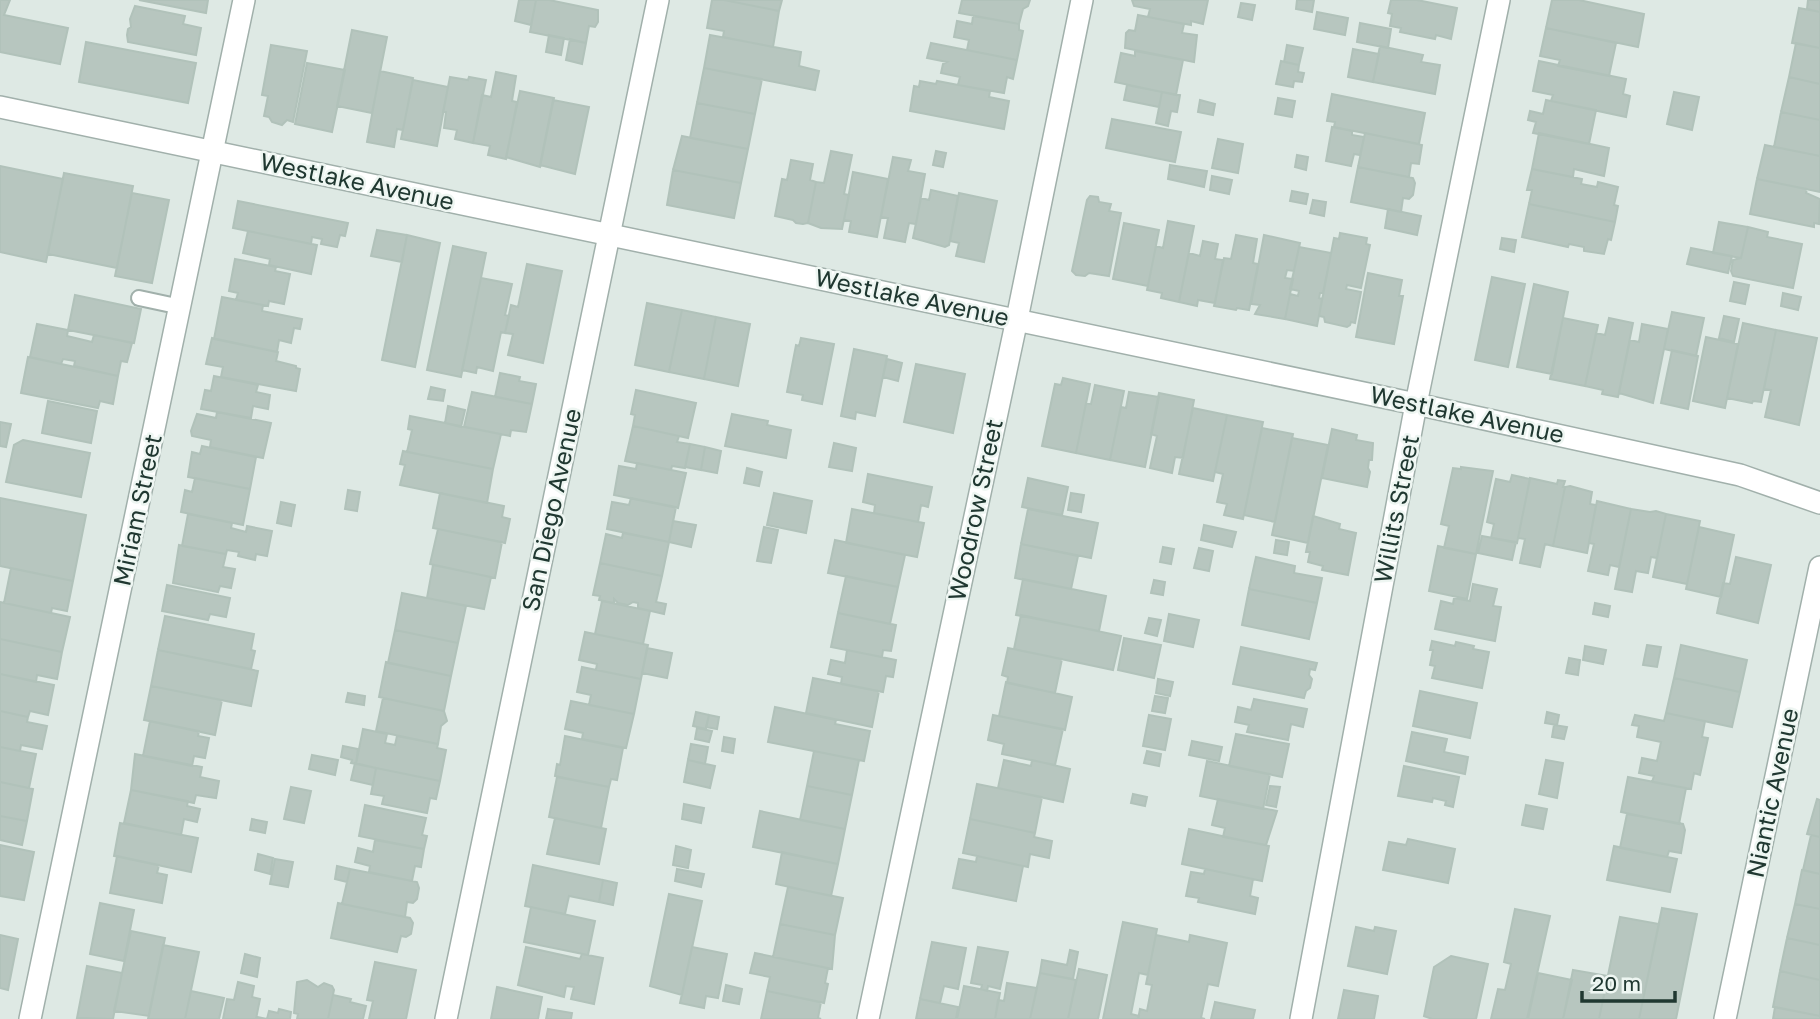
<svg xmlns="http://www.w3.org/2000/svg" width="1820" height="1019" font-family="'Golos Text',sans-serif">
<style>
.building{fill:#b7c6bf;stroke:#b1c2ba;stroke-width:2}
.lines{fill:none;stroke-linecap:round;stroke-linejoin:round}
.service-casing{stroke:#a1b0ab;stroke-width:18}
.minor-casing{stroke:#a1b0ab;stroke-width:24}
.tertiary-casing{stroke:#a1b0ab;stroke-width:24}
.service{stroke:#fff;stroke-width:14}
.minor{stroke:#fff;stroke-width:21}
.tertiary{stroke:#fff;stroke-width:21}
.labels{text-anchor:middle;stroke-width:5;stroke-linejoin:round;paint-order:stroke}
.street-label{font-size:24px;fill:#203831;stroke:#eef6f2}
</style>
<rect width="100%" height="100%" fill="#dee9e4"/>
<path class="building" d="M0 0H10L4 15 68 28 60 64 0 52Z
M139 0H208L206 13Z
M519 0H536L531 25 515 21Z
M536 0H549L598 10V22L595 27 589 26 586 43 530 32Z
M712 0H724L779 11 773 47 723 37 724 31 707 28Z
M724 0H782L779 11Z
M962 0H1030L1028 6 1023 9 1019 24 959 13Z
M1132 0H1208L1203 24 1191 21V25L1148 17 1150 9 1134 6Z
M1297 0H1314L1312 12 1296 9Z
M1391 0H1417L1457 8 1451 39 1436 35 1435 39 1400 32 1401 28 1390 26 1392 14 1388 13Z
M1552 0H1579L1644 14 1638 47 1546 28Z
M1808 0H1820V12L1807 9Z
M1241 3 1255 5 1252 20 1238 17Z
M135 6 185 16 183 24 201 28 196 55 128 42 127 35 128 29 131 27 130 19Z
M1799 8 1820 12V48L1792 43Z
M1317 12 1348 18 1345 35 1314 29Z
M1138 15 1184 24 1182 33 1197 35 1194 62 1125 48 1126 33 1129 30 1135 31Z
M973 16 1019 24V30L1023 31 1017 60 967 50 969 40 954 37 957 21 972 24Z
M1360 23 1391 29 1388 48 1357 42Z
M1546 28 1616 43 1609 76 1558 66 1560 60 1540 56Z
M352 30 387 37 372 113 337 106Z
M549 35 564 38 561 55 546 52Z
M710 35 801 52 799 66 819 71 815 90 704 68Z
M570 39 586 43 582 64 566 60Z
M86 42 196 63 188 103 79 82Z
M931 43 1017 60 1013 79 1007 77 1004 93 958 85 960 77 941 73 943 64 947 62 927 58Z
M1796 43 1820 48V84L1789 77Z
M271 45 307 51 293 122 287 120 282 125 272 122 269 117 264 116 268 96 262 95Z
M1287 45 1303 48 1299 65 1284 62Z
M1380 46 1423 55 1421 62 1440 65 1435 94 1373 82Z
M1353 49 1379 54 1373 82 1348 77Z
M1135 51 1183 60 1176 95 1115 82 1121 53 1135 56Z
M1281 61 1299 65 1298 72 1304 73 1302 82 1294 81 1293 87 1276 84Z
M1539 61 1626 79 1623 94 1630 96 1626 117 1551 101 1553 95 1533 91Z
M307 63 345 70 332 132 295 124Z
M704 68 762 79 755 114 697 103Z
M380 71 413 78 403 130 397 129 394 147 367 142Z
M496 72 516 76 512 101 517 102 506 159 488 155 490 146 473 143 482 95 491 97Z
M450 77 468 80 469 77 486 80 473 143 455 139 457 130 444 128 446 112H443Z
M1789 77 1820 84V120L1781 112Z
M413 80 448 87 437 146 401 139Z
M920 81 936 84 937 81 990 91 989 97 1009 101 1004 129 910 111 914 86 919 87Z
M1127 85 1162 92 1159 107 1124 100Z
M520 91 554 98 540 167 506 157Z
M1162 92 1180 95 1177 112 1171 111 1168 126 1156 123Z
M1674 92 1699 97 1692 130 1667 124Z
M1332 94 1425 113 1419 144 1334 127 1335 122 1327 121Z
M1278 98 1295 101 1292 117 1275 114Z
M553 100 589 107 575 174 540 165Z
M1200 100 1215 104 1213 115 1198 112Z
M1546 100 1596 110 1589 144 1533 133 1536 122 1528 120 1530 111 1543 114Z
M697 103 755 114 748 149 690 138Z
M1781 112 1820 120V156L1774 147Z
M1112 119 1181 132 1175 162 1106 148Z
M1332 127 1352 131V135L1364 137 1360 155 1354 154 1351 166 1326 161Z
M1365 133 1422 145 1419 164 1411 163 1409 177 1358 167Z
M1539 133 1609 148 1604 176 1574 169 1573 177 1532 169Z
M682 136 748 149 741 183 673 170Z
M1218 139 1243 144 1238 173 1212 168Z
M1765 145 1820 156V192L1757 179Z
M831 151 852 155 844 194 849 195 842 229 821 228 808 223 816 182 824 183Z
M936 151 946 153 943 167 933 165Z
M1297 155 1308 157 1306 170 1295 167Z
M893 157 911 160 908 171 925 174 916 224 909 223 905 242 884 238 888 218 881 217Z
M791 160 813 164 810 180 816 182 808 223 803 224 796 223 793 220 775 216 782 179 787 180Z
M1170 165 1207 171 1204 187 1168 179Z
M0 166 63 179 46 262 0 252Z
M1358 167 1413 178 1415 183 1413 195 1409 199 1403 198 1401 212 1351 202Z
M1532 169 1582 179 1581 184 1597 187 1598 182 1618 187 1614 205 1618 206 1615 222 1529 204 1532 190H1527Z
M673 170 741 183 734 218 667 205Z
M853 172 888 179 877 237 849 232 851 221 844 220Z
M64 173 133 186 117 268 48 254Z
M1212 176 1232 180 1229 194 1210 190Z
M1757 179 1807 189 1806 193 1820 199 1819 224 1814 223V227L1750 214Z
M931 190 958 196 949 245 945 247 913 238 921 198 929 200Z
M1292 191 1308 194 1306 204 1290 201Z
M132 193 169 200 152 283 115 276Z
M959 193 997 201 984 262 956 256 959 243 950 241Z
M1090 196 1098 197 1099 202 1111 204 1109 211 1121 213 1109 276 1089 273 1085 276 1076 275 1072 271 1087 200Z
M1313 200 1326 202 1324 216 1310 213Z
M238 201 348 223 345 236 340 235 337 247 321 244 322 239 312 237 311 244 233 228Z
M1529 204 1615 222 1611 240 1608 239 1604 254 1584 251V247L1569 244 1568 247 1522 237Z
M1388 209 1421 216 1417 235 1385 228Z
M1168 221 1194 226 1179 302 1161 298 1162 293 1147 290 1156 246 1163 248Z
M1719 222 1748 227 1741 258 1713 253Z
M1124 223 1159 230 1148 286 1113 279Z
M1748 227 1768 232 1767 237 1802 244 1793 288 1733 276 1731 271 1733 260 1741 258Z
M377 230 407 235 402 262 371 256Z
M248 231 317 245 311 274 269 265 270 259 243 253Z
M1340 233 1367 238 1366 244 1370 245 1361 288 1347 285 1346 289 1361 292 1355 323 1351 322 1350 325 1347 327 1325 322 1324 317 1319 316 1334 238 1339 239Z
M407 235 440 243 415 367 382 360Z
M1236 235 1257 239 1253 263 1258 264 1249 310 1237 308 1236 310 1214 306 1224 258 1231 259Z
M1264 235 1300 243 1294 271 1287 270 1285 278 1293 279 1285 319 1255 314 1260 305 1251 304Z
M1502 238 1516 240 1514 252 1500 249Z
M1203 241 1218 244 1215 259 1223 260 1215 303 1198 300 1197 306 1179 302 1189 253 1200 256Z
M453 246 486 253 461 377 427 370Z
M1299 247 1331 253 1323 293H1320L1319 298 1322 299 1317 326 1285 319 1290 294 1298 296 1299 291 1290 289Z
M1691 248 1732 256 1728 273 1687 264Z
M235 259 276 267 275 271 290 274 284 304 269 301 268 306 236 300 238 293 229 291Z
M527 264 562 271 543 363 508 355 513 334 505 333 511 305 518 307Z
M1368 273 1402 280 1399 296H1403L1394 344 1356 337Z
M1492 277 1525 284 1508 367 1475 360Z
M481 278 512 284 505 315 509 316 505 333 501 332 493 371 477 367 476 373 462 370Z
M1734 282 1749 285 1745 304 1730 301Z
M1534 284 1568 292 1552 374 1517 367Z
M1783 293 1801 297 1798 310 1781 306Z
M75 295 141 309 134 343 68 330Z
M222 297 263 305 262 311 302 319 300 329 294 328 291 343 279 340 277 352 214 339Z
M647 303 682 310 669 372 635 365Z
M682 310 716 317 704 379 669 372Z
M1672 312 1704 318 1696 356 1664 349Z
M1724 316 1739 319 1734 342 1719 338Z
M716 317 750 324 738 386 704 379Z
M1563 318 1598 325 1585 386 1550 379Z
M1609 318 1633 323 1618 397 1602 394 1603 390 1585 386 1596 333 1605 335Z
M1743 323 1776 330 1761 402 1753 401 1752 403 1727 398Z
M37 324 68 330 67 336 92 342 94 335 132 343 127 362 121 361 118 376 74 366 75 361 63 359 61 364 30 357Z
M1642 324 1668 329 1653 403 1619 393 1630 340 1639 342Z
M1776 330 1817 338 1799 425 1765 417 1771 390 1764 389Z
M1706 337 1738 344 1725 408 1693 401Z
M212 338 278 352 276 361 296 366V368L300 369 296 391 221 377 223 367 206 364Z
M801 338 834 344 822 404 802 400 803 395 787 392 796 345 799 346Z
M854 349 887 356 875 416 856 412 855 419 841 416Z
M1672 350 1698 356 1688 409 1661 403Z
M28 357 118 376 113 404 100 401 98 408 21 393Z
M887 359 902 363 898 381 883 377Z
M916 364 965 374 953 433 904 422Z
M500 373 520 377 519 381 536 384 532 404 495 397Z
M214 376 258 385 256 392 270 395 268 409 253 406 251 418 201 409 205 390 211 391Z
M1063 378 1090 384 1076 453 1042 446 1055 384 1061 385Z
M1095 385 1124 391 1110 460 1076 453 1086 403 1091 404Z
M431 387 445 390 443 401 428 399Z
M636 390 696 403 688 438 633 426 635 415 631 414Z
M472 392 532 404 526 432 511 430 510 436 464 427Z
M1129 392 1159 397 1145 467 1110 460 1121 407 1126 408Z
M1159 393 1194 400 1183 458 1175 457 1172 473 1150 468 1157 436 1151 434Z
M48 401 97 411 91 443 42 433Z
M448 406 465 410 461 427 445 423Z
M1193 408 1227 415 1213 481 1179 474Z
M217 412 271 423 263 458 210 447 211 440 192 436 191 431 197 414 216 418Z
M732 414 768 421 767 425 791 430 786 458 725 446Z
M1227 415 1263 422 1243 519 1224 515 1227 504 1217 502 1223 474 1215 472Z
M410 416 501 434 493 469 407 452 412 430 408 429Z
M0 422 11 424 6 447 0 446Z
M633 426 679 436 677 442 690 444 685 468 672 466 671 470 625 461Z
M1262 428 1293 434 1275 522 1244 515Z
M1332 429 1357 435 1356 440 1373 443 1372 460H1369L1368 468 1370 472 1367 487 1322 478Z
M1292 438 1328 445 1308 543 1272 535Z
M23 440 90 453 81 497 6 482 14 445Z
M834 443 856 448 852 471 829 467Z
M690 444 705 447 701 470 685 467Z
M202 446 256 457 250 489 188 477 192 452 200 454Z
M705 447 721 451 717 473 701 470Z
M403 451 493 469 487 503 400 485 405 465 400 464Z
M637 463 686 473 678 508 614 495 619 466 636 469Z
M1461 467 1493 471 1476 554 1444 548 1449 526 1441 524 1453 468 1461 469Z
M747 468 762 472 759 486 744 483Z
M868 474 932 487 928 507 921 505 918 522 874 513 875 505 863 502Z
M1512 475 1530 479 1517 543 1491 538 1494 524 1487 522 1496 479 1510 482Z
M195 478 250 489 243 525 181 512 185 490 192 492Z
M1028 478 1068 487 1062 515 1022 507Z
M1530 478 1557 484 1558 480 1565 481 1563 487H1565L1553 546 1545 544 1540 567 1520 563 1525 539 1518 538Z
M1570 486 1592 492 1590 504 1596 505 1587 553 1553 546 1565 487Z
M348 490 360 492 357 511 345 509Z
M440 493 504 506 502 517 510 519 505 543 433 528Z
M774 493 812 501 806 533 767 525Z
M1071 493 1084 495 1081 512 1068 510Z
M0 498 86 515 73 581 0 566Z
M631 498 676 507 669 542 607 529 612 502 629 505Z
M1597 501 1631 509 1619 567 1610 565 1608 575 1588 571 1594 544 1589 543Z
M281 502 295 505 291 526 277 523Z
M852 509 924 523 917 557 846 543Z
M1028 509 1098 523 1091 558 1021 544Z
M1631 509 1650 512 1656 511 1666 514 1657 558 1651 557 1648 573 1636 571 1632 592 1615 589Z
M188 514 232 523 231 528 246 532 247 526 272 531 267 556 256 554 255 560 238 556 239 552 227 550 226 554 182 546Z
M1666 514 1700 521 1687 584 1653 577Z
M1313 516 1340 524 1339 529 1356 533 1348 575 1322 570 1323 566 1308 562 1310 552H1306Z
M673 521 696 525 691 547 669 542Z
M1204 525 1236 532 1232 547 1201 540Z
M764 527 778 530 771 563 757 561Z
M1699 527 1734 535 1721 597 1686 589Z
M438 529 502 542 495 578 430 564Z
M623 533 669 542 662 576 600 563 606 534 622 538Z
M1482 536 1516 542 1512 560 1478 553Z
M835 540 905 555 898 587 828 573Z
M1276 540 1289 542 1287 555 1274 553Z
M1021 544 1078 556 1071 589 1015 578Z
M179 545 226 554 223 567 235 569 231 588 220 586 218 592 173 583Z
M1438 546 1476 554 1467 599 1429 591Z
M1163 547 1174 549 1171 564 1160 562Z
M1199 548 1213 551 1209 571 1194 568Z
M1256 557 1295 566 1294 573 1322 578 1317 603 1249 589Z
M1736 557 1771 565 1758 623 1717 613 1723 583 1730 584Z
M600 563 662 576 656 602 666 604 664 614 638 608V603L633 602 628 605 618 603 614 599V603L599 600 600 596 593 595Z
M433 565 491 577 484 609 427 598Z
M11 568 73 581 67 611 52 608 51 613 4 603Z
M846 576 898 587 890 624 838 613Z
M1023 579 1106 596 1099 631 1016 615Z
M1154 580 1165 582 1163 595 1151 593Z
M1473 584 1497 589 1493 606 1501 607 1495 641 1435 629 1441 601 1453 604 1454 598 1470 601Z
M167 585 230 598 226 617 210 614 208 620 162 611Z
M1249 589 1317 603 1309 639 1242 625Z
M402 593 466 606 458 643 395 630Z
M602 601 650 611 643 644 595 634Z
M0 602 70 617 62 652 0 639Z
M1595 603 1610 606 1608 617 1593 614Z
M838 613 896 625 891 651 883 650 882 657 831 647Z
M1169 614 1199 620 1193 647 1164 641Z
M1021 615 1121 636 1113 670 1014 649Z
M165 616 254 634 251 650 255 651 251 669 158 650Z
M1149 618 1161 620 1157 636 1145 633Z
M395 630 458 643 451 676 388 663Z
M585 632 648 645 641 679 596 670 597 664 579 660Z
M1124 638 1161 645 1154 678 1118 670Z
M0 639 62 652 57 679 37 675 36 682 0 674Z
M1432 641 1455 646 1456 642 1474 646 1473 649 1489 652 1482 688 1432 678 1435 666 1430 665 1433 650H1430Z
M1647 645 1661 647 1657 667 1643 665Z
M1681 645 1747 660 1740 692 1674 678Z
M1585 646 1606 650 1603 664 1583 660Z
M1241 647 1317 663 1315 670 1310 669 1309 675 1312 679 1310 688 1306 691 1304 698 1233 684Z
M647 648 672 653 667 678 642 673Z
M1008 648 1062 659 1055 693 1007 683 1008 677 1002 675Z
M158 650 258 671 251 706 151 686Z
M847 650 896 660 893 677 886 676 883 692 841 684 842 677 828 674 831 660 845 663Z
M1569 658 1580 660 1578 675 1566 673Z
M386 662 451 676 444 711 379 697Z
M582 667 641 679 634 714 589 705 591 695 577 692Z
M0 674 54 685 48 715 30 711 28 717 0 711Z
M813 678 879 691 872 727 806 713Z
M1674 678 1740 692 1732 727 1666 713Z
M1158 679 1173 682 1170 696 1156 693Z
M1006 682 1072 697 1065 730 999 716Z
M151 686 222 700 215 735 144 720Z
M1420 691 1477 703 1470 738 1413 726Z
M348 693 365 696 364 705 346 702Z
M1155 696 1168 698 1165 713 1152 711Z
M383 698 444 711 447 721 441 726 438 744 376 731Z
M1254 699 1307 709 1303 727 1291 724 1288 740 1247 732 1249 725 1235 722 1238 707 1251 710Z
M571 701 634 714 626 748 582 739 583 733 565 729Z
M775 707 836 720 835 724 870 731 864 761 768 742Z
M0 711 28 717 27 722 47 726 42 749 21 745 20 751 0 747Z
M696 712 709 715 706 729 693 726Z
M1547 712 1559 715 1557 725 1545 723Z
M1666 713 1705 721 1702 737 1708 738 1700 775 1694 773 1691 789 1652 782 1654 776 1639 773 1642 758 1657 761 1661 742 1637 737 1639 726 1632 725 1635 715 1664 721Z
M709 715 719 717 717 729 706 727Z
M993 715 1063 729 1055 765 1002 754 1004 744 988 740Z
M1149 715 1171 719 1165 750 1143 746Z
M150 721 199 731 198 736 209 738 205 758 194 756 192 766 143 756Z
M1554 725 1567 727 1564 739 1552 737Z
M697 728 712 731 709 742 695 739Z
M363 729 387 734 385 743 395 745 397 736 438 744 437 748 446 750 440 781 356 764Z
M1412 732 1447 739 1444 752 1468 757 1465 774 1406 761Z
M1236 734 1289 744 1282 777 1229 766Z
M565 736 623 748 617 780 611 779 609 787 555 776 557 764 560 765Z
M724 737 735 739 733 753 722 751Z
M1192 741 1222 747 1219 761 1189 755Z
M691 744 708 747 705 764 688 760Z
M343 746 358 749 356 764 351 763 352 760 341 757Z
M0 747 36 754 29 788 0 782Z
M814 751 859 760 852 795 807 786Z
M1147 751 1161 754 1159 766 1144 763Z
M135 754 202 767 200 777 219 781 216 798 196 795 194 803 131 790Z
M312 755 338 760 335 775 309 769Z
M688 760 715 766 710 788 684 782Z
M1004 760 1031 766 1032 760 1070 769 1063 802 998 788Z
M1546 760 1563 763 1557 798 1539 794Z
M1207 761 1270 774 1263 809 1200 796Z
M355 763 376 768 373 785 351 780Z
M1404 766 1459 777 1453 807 1445 805 1446 801 1433 798 1432 802 1398 796Z
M376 768 440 781 436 799 430 798 427 813 382 804 384 796 371 794Z
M557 777 609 787 601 828 549 817Z
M1628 777 1686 788 1679 824 1621 812Z
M0 782 33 789 27 821 0 816Z
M977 784 1042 797 1035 833 970 819Z
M807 786 852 795 845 829 800 820Z
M1270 786 1280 787 1276 807 1266 805Z
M291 787 311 791 304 823 284 819Z
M131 790 188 801 187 806 200 809 197 822 184 819 181 835 124 823Z
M1133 794 1147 797 1145 806 1131 803Z
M1218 799 1277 811 1266 845 1223 837 1225 828 1212 825Z
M1817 799 1820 800V837L1807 834Z
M684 804 704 808 701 823 682 819Z
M365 805 426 818 422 835 427 836 424 849 359 836Z
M1526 805 1547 809 1543 829 1522 825Z
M760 811 845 829 838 864 753 847Z
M1627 814 1683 824 1685 830 1681 853 1669 851 1667 857 1620 848Z
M0 816 27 821 22 845 0 840Z
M555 818 606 829 599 864 547 854Z
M252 819 267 822 265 833 250 830Z
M970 819 1035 833 1034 837 1052 841 1049 858 1030 854 1028 867 963 853Z
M120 823 198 838 191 872 114 856Z
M1189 829 1269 846 1262 881 1182 864Z
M1811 835 1820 837V874L1803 870Z
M1408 839 1455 849 1448 883 1383 870 1389 842 1406 845Z
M375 840 424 849 421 867 415 866 412 881 369 872 370 866 355 862 358 848 373 852Z
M0 845 34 852 24 900 0 896Z
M676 846 691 850 688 868 673 865Z
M1614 846 1677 859 1670 892 1607 880Z
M782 852 838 864 831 896 776 884Z
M258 854 273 858 270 874 255 870Z
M117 856 159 865 157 873 167 875 162 903 110 893Z
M977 856 1023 866 1016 901 953 888 959 859 976 862Z
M275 859 293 862 288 887 270 884Z
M533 865 603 880 599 902 569 896 565 914 525 906Z
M337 866 350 869 347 882 335 879Z
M350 869 417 882 419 888 417 899 413 903 407 902 405 917 342 904Z
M677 869 704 874 701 887 675 881Z
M1205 869 1253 879 1250 896 1258 898 1255 914 1198 902 1199 898 1186 896 1191 872 1204 874Z
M1802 870 1820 874V909L1795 904Z
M603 880 617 883 613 905 599 902Z
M788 887 843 898 835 935 780 924Z
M669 894 702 901 682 995 650 986Z
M100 903 134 910 124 961 90 954Z
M338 903 410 918 413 923 411 934 406 937 401 936 397 952 331 938Z
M1795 904 1820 909V945L1787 938Z
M531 907 595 921 588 955 524 942Z
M1662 908 1697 914 1676 1019H1639Z
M1515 909 1550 916 1527 1019H1491L1498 989 1505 990 1511 964 1504 962Z
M1620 917 1659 924 1639 1019H1599Z
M1123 922 1157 929 1148 975 1139 973 1131 1014 1139 1016 1138 1019H1103Z
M780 924 835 935 832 969 773 957Z
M1356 927 1374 931 1375 927 1396 931 1387 974 1348 966Z
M131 931 165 938 149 1016 114 1011Z
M0 935 18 939 8 990 0 988Z
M1156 935 1189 942 1190 935 1227 943 1218 986 1208 984 1201 1018 1205 1019H1138L1140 1009 1147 1011 1152 985 1146 984Z
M1787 938 1820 945V980L1780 971Z
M932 942 966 948 958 989 944 986 940 1003 920 999Z
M163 945 199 952 185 1019H148Z
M526 947 580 959 582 954 603 958 594 1004 571 999 574 987 566 986 564 997 518 985Z
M692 947 727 954 718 998 706 996 704 1008 680 1003Z
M978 947 1008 952 1000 989 988 986 987 991 981 989 982 985 971 983Z
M1070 950 1078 952 1073 979 1040 973 1042 960 1067 965Z
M755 953 828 968 825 983 828 984 824 1003 767 991 770 977 750 973Z
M245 954 260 958 257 977 241 973Z
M1451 956 1488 964 1476 1019H1432L1424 1016 1434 967Z
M375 962 416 970 406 1019H369L373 1001 367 1000Z
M87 966 122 973 113 1019 77 1018Z
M1079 969 1107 975 1098 1019H1068Z
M1573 970 1608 976 1599 1019H1563Z
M1780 971 1820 980V1016L1773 1007Z
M1040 973 1076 980 1068 1019H1030Z
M1538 973 1572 980 1563 1019H1528Z
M307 980 318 987 324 983 332 986 334 990 328 1019H297L298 1014 294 1013 297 982Z
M238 982 254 986 252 997 260 999 256 1019H223L227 999 234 1000Z
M1007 983 1037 988 1030 1019H995L998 1000 1004 1001Z
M726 985 742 989 739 1004 723 1001Z
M964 986 1000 993 995 1019H957Z
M497 987 542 997 538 1019H491Z
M1344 990 1378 996 1374 1019H1338Z
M191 991 224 998 219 1019H185Z
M767 991 821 1002 818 1018 821 1019H761Z
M333 995 351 999 350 1002 366 1006 363 1019H328Z
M920 999 958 1007 956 1019H916Z
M1215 1002 1255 1010 1253 1019H1211Z
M1775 1007 1820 1016V1019H1773Z
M279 1009 291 1012 290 1019H256L257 1017 267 1019 269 1011 278 1013Z
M548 1009 572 1013 571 1019H546Z"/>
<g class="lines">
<defs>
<path id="service" d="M139 298 181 307"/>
<path id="minor" d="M30 1019 244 0
M446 1019 658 0
M868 1019 1017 319 1082 0
M1301 1019 1416 404 1499 0
M1725 1019 1820 567"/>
<path id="tertiary" d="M0 107 1416 404 1740 475 1820 503"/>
</defs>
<use href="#service" class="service-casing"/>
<use href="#minor" class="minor-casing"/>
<use href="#tertiary" class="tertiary-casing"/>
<use href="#service" class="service"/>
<use href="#minor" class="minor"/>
<use href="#tertiary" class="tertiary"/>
</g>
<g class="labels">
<g class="street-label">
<text transform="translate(357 182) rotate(12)" y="8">Westlake Avenue</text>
<text transform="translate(912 298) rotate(12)" y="8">Westlake Avenue</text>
<text transform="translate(1467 415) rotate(12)" y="8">Westlake Avenue</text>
<text transform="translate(1397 509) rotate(-79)" y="8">Willits Street</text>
<text transform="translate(138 510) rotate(-78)" y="8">Miriam Street</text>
<text transform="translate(552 510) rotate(-78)" y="8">San Diego Avenue</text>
<text transform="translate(976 510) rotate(-78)" y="8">Woodrow Street</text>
<text transform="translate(1773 793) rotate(-78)" y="8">Niantic Avenue</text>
</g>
</g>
<path d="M1582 991v10h93v-10" fill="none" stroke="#203831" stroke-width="3.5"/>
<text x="1592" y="991" font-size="21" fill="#203831" stroke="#eef6f2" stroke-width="5" paint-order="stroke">20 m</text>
</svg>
